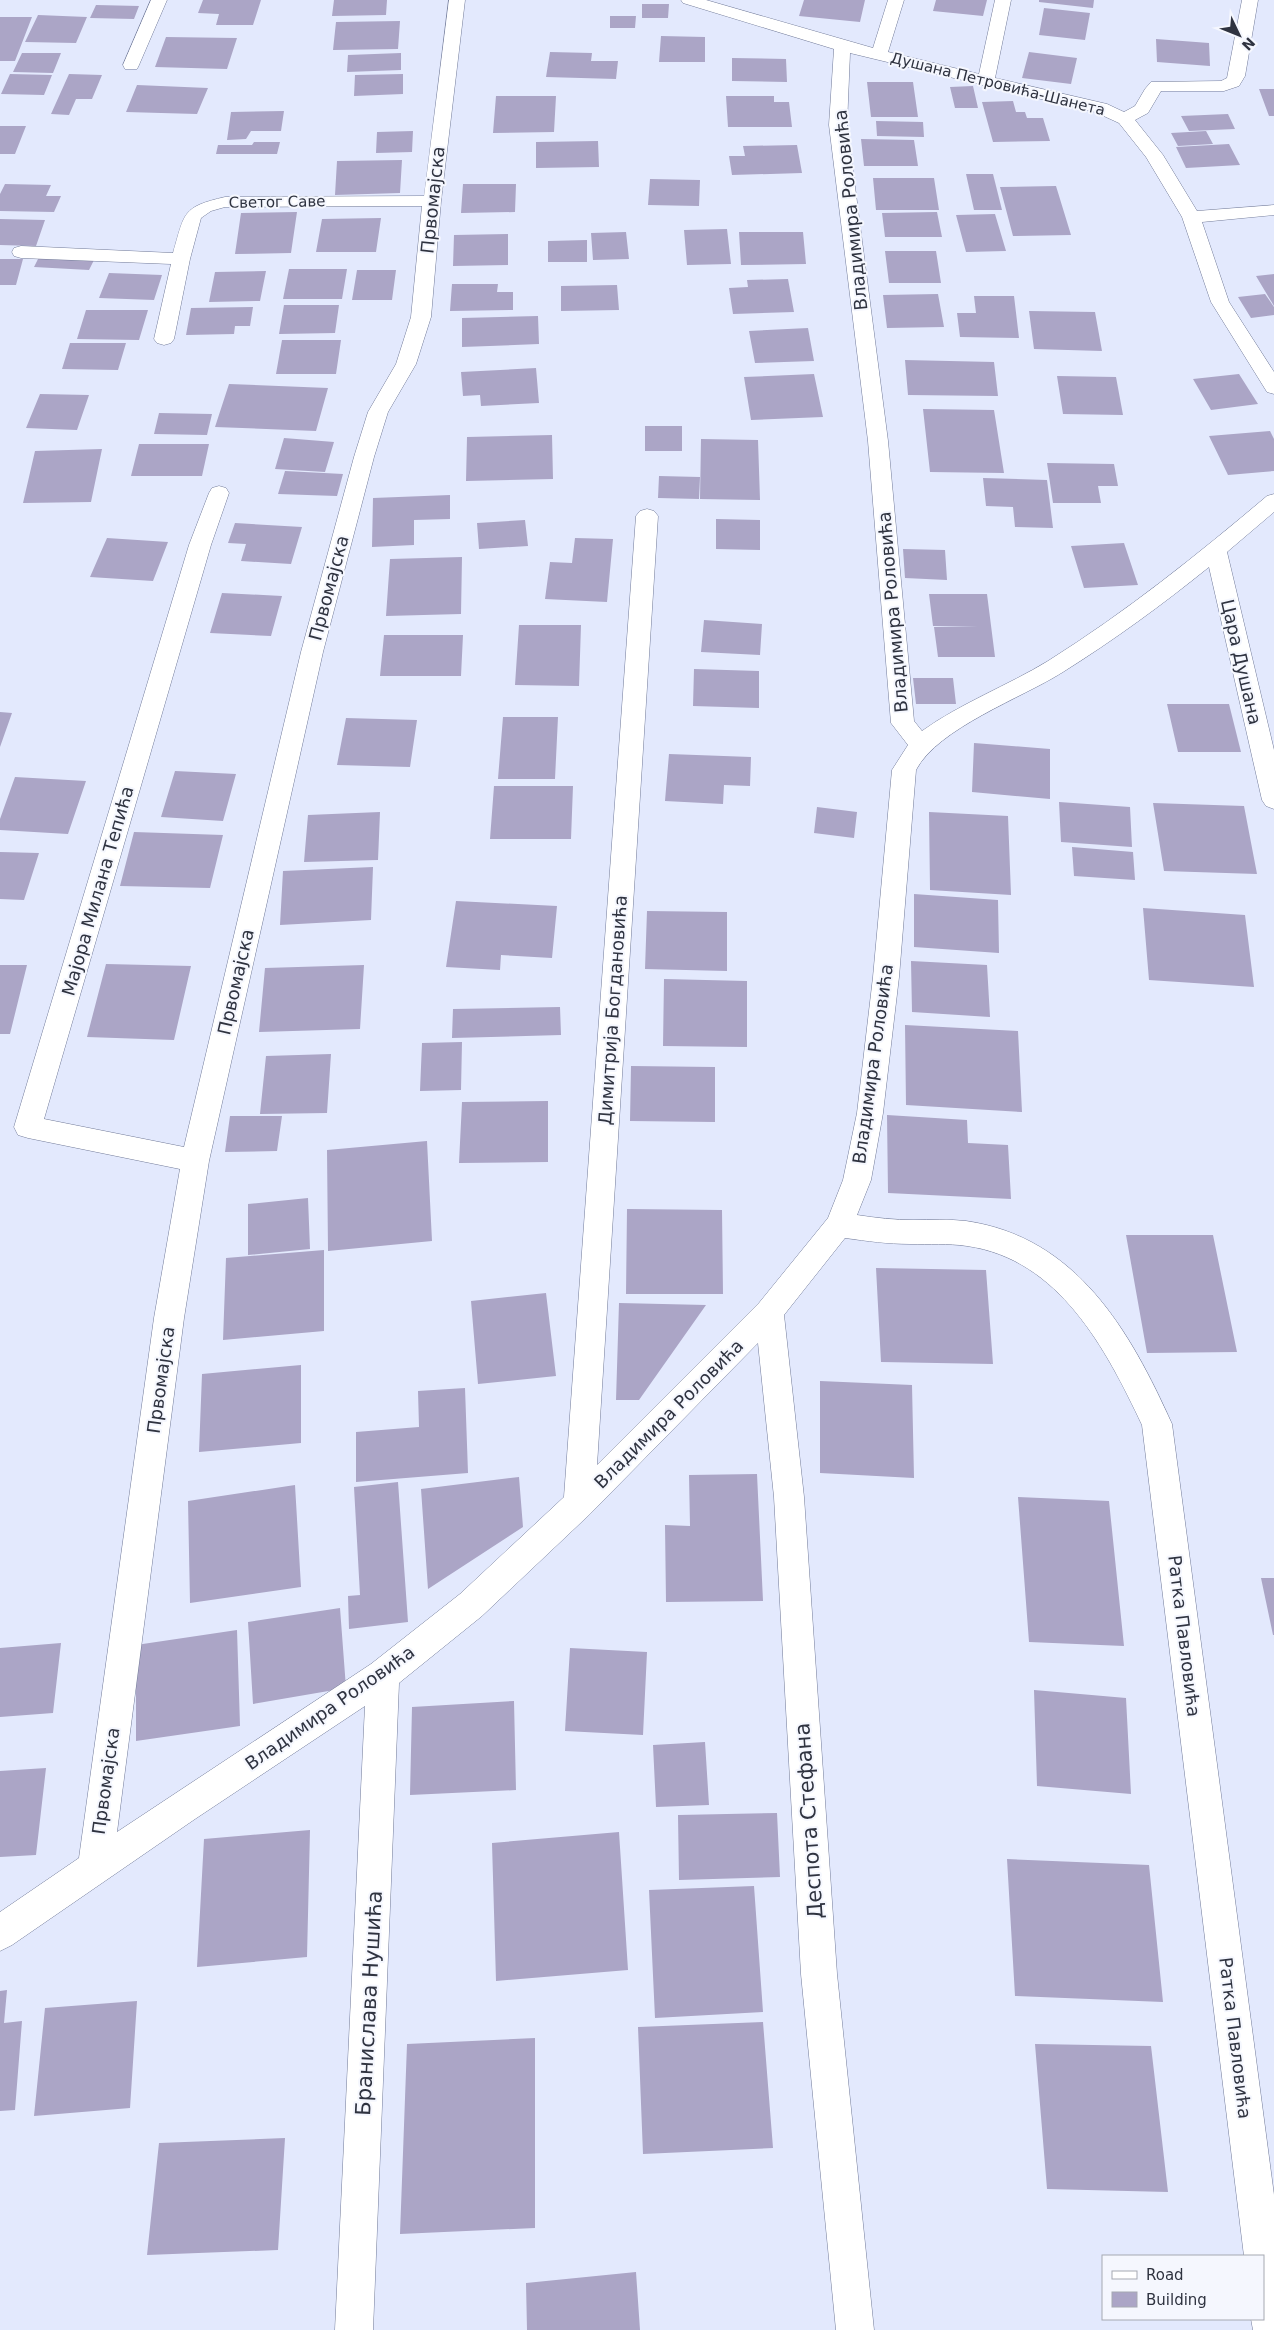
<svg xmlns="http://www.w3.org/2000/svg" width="1274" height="2330" font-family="'DejaVu Sans',sans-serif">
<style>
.building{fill:#aba5c6}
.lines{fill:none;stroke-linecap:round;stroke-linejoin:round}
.minor-casing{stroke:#727b99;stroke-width:1}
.minor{fill:#fff;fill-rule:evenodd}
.labels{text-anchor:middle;stroke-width:4;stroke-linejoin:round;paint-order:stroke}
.far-street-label{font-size:15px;fill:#2f3340;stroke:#f5f7fe}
.street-label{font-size:18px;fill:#2f3340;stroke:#f5f7fe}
.near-street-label{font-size:21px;fill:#2f3340;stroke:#f5f7fe}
</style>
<rect width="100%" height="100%" fill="#e3e9fd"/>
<path class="building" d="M203 0H261L253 25H216L219 14 198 13Z
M334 0H387L386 15 332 16Z
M804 0H865L860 22 799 16Z
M936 0H987L983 16 933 11Z
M1039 0H1094L1093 8 1039 2Z
M642 4H669L668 18H642Z
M96 5 139 6 134 19 90 18Z
M1044 8 1090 13 1085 40 1039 35Z
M38 15 87 17 76 43 25 42Z
M610 16H636L635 28H610Z
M0 17H32L15 61H0Z
M400 21 398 49 333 50 336 22Z
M661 36 705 37V62H659Z
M166 37 237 38 227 69 155 67Z
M1156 39 1209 43 1210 66 1157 62Z
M550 52 592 53 591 61H618L616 79 546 77Z
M1029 52 1077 58 1071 84 1022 78Z
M22 53H61L53 73 13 72Z
M401 53V70L347 72 348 55Z
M732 58 786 59 787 82 732 81Z
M10 74 52 75 44 95 1 94Z
M69 74 102 75 92 99H76L69 115 51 114Z
M403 74V94L354 96 355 75Z
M867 82H913L918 117H871Z
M137 85 208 88 197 114 126 112Z
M973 86 978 108H955L950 87Z
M1259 89H1274V116H1269Z
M496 96H556L554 132 493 133Z
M726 96H774V102H789L792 127H728Z
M1013 101 1016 112H1025L1027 118H1043L1050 141 993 142 982 102Z
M284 111 281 131H251L246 139 227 140 231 112Z
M1228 114 1235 129 1189 131 1181 116Z
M876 121 923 122 924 137 877 136Z
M0 126H26L15 154H0Z
M413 131 412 152 376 153 377 132Z
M1206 131 1213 144 1178 146 1171 133Z
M861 139 914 140 918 166H864Z
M598 141 599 167 536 168V142Z
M254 142H280L277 154H216L218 145H252Z
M1229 144 1240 165 1186 168 1176 147Z
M797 145 802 173 732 175 729 156H745L743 146Z
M402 160 400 193 335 195 337 161Z
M966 174H993L1002 210H974Z
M873 178H934L939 210H876Z
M650 179 700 180 699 206 648 205Z
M5 184 51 185 46 196H61L54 212 0 211V194Z
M463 184H516L515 212 461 213Z
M1056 186 1071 235 1013 236 1000 187Z
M297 212 291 253 235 254 241 213Z
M937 212 942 237H885L882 213Z
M995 214 1006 251 966 252 956 215Z
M381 218 376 252H316L322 219Z
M0 219 45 220 36 246 0 245Z
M727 229 731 264 687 265 684 230Z
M626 232 629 259 593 260 591 233Z
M739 232H803L806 264 741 265Z
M508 234V265L453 266 454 235Z
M587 240V262H548V241Z
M885 251H936L941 283H889Z
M40 255 95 258 89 270 34 267Z
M0 259H23L16 285H0Z
M289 269H347L342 299H283Z
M357 270H396L392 300H352Z
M266 271 260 301 209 302 215 272Z
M109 273 162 275 154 300 99 298Z
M1274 274V306L1256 276Z
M788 279 794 312 733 314 729 288 748 287 747 280Z
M452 284H498L497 292H513V310L450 311Z
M617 285 619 310 561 311V286Z
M938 294 944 327 887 328 883 295Z
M1265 294 1274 307V315L1251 318 1238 297Z
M974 296H1014L1019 338 960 337 957 313H976Z
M284 305H339L335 333 279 334Z
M253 307 250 326H235L234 334 186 335 191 308Z
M86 310H148L139 340 77 339Z
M1029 311 1095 312 1102 351 1034 349Z
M538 316 539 344 462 347V318Z
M808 328 814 361 755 363 749 331Z
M282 340H341L336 374H276Z
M70 343H126L118 370 62 369Z
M905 360 994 362 998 396 908 395Z
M536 368 539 403 481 406 480 395 463 396 461 372Z
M814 374 823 417 751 420 744 377Z
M1239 374 1258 404 1211 410 1193 379Z
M1057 376 1116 377 1123 415 1063 414Z
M229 384 328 388 316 431 215 427Z
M40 394 89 395 77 430 26 428Z
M923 409 994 410 1004 473 930 472Z
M159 413 212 414 207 435 154 434Z
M645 426H682V451H645Z
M1270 431 1274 439V471L1228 475 1209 436Z
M552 435 553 479 466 481 467 437Z
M284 438 334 442 325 472 275 469Z
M701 439 758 440 760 500 700 499Z
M139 444H209L202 476H131Z
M102 449 91 502 23 503 35 451Z
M1047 463 1114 464 1118 486H1098L1101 503H1053Z
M285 471 343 474 337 496 278 494Z
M659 476 700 477 699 499 658 498Z
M983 478 1047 480 1053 528 1015 527 1013 507 986 506Z
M450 495V519L414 520V545L372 547 373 498Z
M716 519 760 520V550L716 549Z
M525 520 528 546 479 549 477 523Z
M235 523 302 527 291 564 241 561 246 544 228 543Z
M107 538 168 542 153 581 90 577Z
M575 538 613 539 607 602 545 599 550 562 572 563Z
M1124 543 1138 585 1084 588 1071 546Z
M903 549 945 550 947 580 905 578Z
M462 557 461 614 386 616 390 559Z
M222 593 282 596 271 636 210 633Z
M929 594H987L995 657H938L934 627 978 626H933Z
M704 620 762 624 760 655 701 652Z
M519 625H581L579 686 515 685Z
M384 635H463L461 676H380Z
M694 669 759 671V708L693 706Z
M913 678H953L956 704H916Z
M1167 704H1229L1241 752H1178Z
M0 712 12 713 0 747Z
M503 717H558L555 779H498Z
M346 718 417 720 410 767 337 765Z
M974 743 1050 749V799L972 792Z
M669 754 751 757 750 786 724 785 723 804 665 801Z
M175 771 236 774 223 821 161 817Z
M15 777 86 781 68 834 0 830V819Z
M494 786H573L571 839H490Z
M1059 802 1130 807 1132 847 1061 842Z
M1153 803 1244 806 1257 874 1164 871Z
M817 807 857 812 854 838 814 833Z
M380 812 378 860 304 862 308 815Z
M929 812 1008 816 1011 895 930 890Z
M134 832 223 835 210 888 120 886Z
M1072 847 1133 852 1135 880 1074 876Z
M0 852 39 853 24 900 0 899Z
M373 867 371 920 280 925 283 871Z
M914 894 998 900 999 953 914 947Z
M456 901 557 906 552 958 501 955 500 970 446 967Z
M1143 908 1245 915 1254 987 1149 980Z
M647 911 727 912V971L645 969Z
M911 961 987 965 990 1017 912 1012Z
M106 964 191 966 174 1040 87 1037Z
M0 965H27L10 1034H0Z
M364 965 360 1029 259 1032 265 968Z
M664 979 747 981V1047L663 1046Z
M560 1007 561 1035 452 1038 453 1009Z
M905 1025 1018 1031 1022 1112 906 1105Z
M462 1042 461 1090 420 1091 422 1043Z
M331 1054 327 1113 260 1114 266 1056Z
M631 1066 715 1067V1122L630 1121Z
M548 1101V1162L459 1163 462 1102Z
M887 1115 967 1120 968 1143 1008 1145 1011 1199 888 1193Z
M230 1116H282L277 1151 225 1152Z
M427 1141 432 1241 328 1251 327 1150Z
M308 1198 310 1249 248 1255V1204Z
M627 1209 722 1210 723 1294H626Z
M1126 1235H1213L1237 1352 1147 1353Z
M324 1250V1331L223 1340 226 1258Z
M876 1268 986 1270 993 1364 881 1362Z
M546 1293 556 1376 478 1384 471 1301Z
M619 1303 706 1305 639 1400H616Z
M301 1365V1443L199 1452 202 1374Z
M820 1381 912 1385 914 1478 820 1473Z
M465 1388 468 1473 356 1482V1432L419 1427 418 1391Z
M757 1474 763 1601 666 1602 665 1525 690 1526 689 1475Z
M519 1477 523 1527 428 1589 421 1489Z
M398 1482 408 1622 349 1629 348 1596 360 1595 354 1487Z
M295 1485 301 1587 190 1603 188 1501Z
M1018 1497 1109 1501 1124 1646 1029 1642Z
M1261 1578H1274V1635H1273Z
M340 1608 346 1688 253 1704 248 1622Z
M237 1630 240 1726 136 1741V1645Z
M61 1643 53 1713 0 1717V1648Z
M570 1648 647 1652 643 1735 565 1731Z
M1034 1690 1126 1698 1131 1794 1037 1786Z
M514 1701 516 1790 410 1795 412 1707Z
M705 1742 709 1805 656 1807 653 1745Z
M46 1768 36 1855 0 1857V1771Z
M777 1813 780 1877 679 1880 678 1815Z
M310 1830 307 1957 197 1967 204 1839Z
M619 1832 628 1970 496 1981 492 1843Z
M1007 1859 1149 1865 1163 2002 1015 1996Z
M754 1886 763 2012 655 2018 649 1890Z
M7 1990 4 2023 22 2021 15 2110 0 2111V1991Z
M137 2001 130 2108 34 2116 45 2008Z
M763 2022 773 2148 643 2154 638 2027Z
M535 2038V2228L400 2234 407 2044Z
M1035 2044 1151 2046 1168 2192 1047 2189Z
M285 2138 278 2250 147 2255 159 2143Z
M636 2272 640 2330H527L526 2283Z"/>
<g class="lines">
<defs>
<path id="minor" d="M151 0H167L139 65 137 69H125L123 65Z
M449 0H465L441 201 431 317 416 364 388 412 374 457 323 652 209 1161 184 1318 117 1832 371 1664 460 1594 564 1497 636 516 640 511 647 509 654 511 658 516 597 1465 759 1303 828 1218 843 1180 857 1113 873 977 892 770 908 745 891 723 868 441 829 125 834 49 683 3 681 0H706L873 48 888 0H904L888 52 979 74 995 0H1011L995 78 1107 104 1124 112 1135 106 1145 89 1151 82 1221 81 1227 78 1242 0H1258L1245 76 1239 86 1224 91H1161L1148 113 1135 120 1163 155 1197 211 1274 205V215L1202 222 1229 302 1274 372V394L1267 392 1211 302 1182 217 1146 157 1119 123 1095 112 850 53 847 125 888 441 914 721 922 731C961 703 1007 686 1048 661 1126 612 1197 555 1267 496L1274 494V512L1227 552 1274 750V809L1266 806 1262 800 1209 567C1162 605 1114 640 1063 672 1022 698 938 728 916 770L899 977 883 1113 871 1180 857 1215C876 1218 895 1220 913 1220 931 1220 949 1219 966 1221 1077 1237 1130 1331 1172 1424L1274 2195V2330H1253L1251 2319H1263V2256H1244L1142 1425C1106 1349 1059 1259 967 1246 948 1243 929 1245 910 1244 888 1244 867 1241 845 1238L784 1315 804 1497 837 1974 874 2330H836L801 1974 774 1497 758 1343 590 1514 482 1616 399 1683 373 2330H335L365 1706 195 1819 12 1945 0 1951V1912L79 1858 154 1318 180 1169 28 1138 18 1135 14 1127 189 545 209 493 212 488 219 486 226 488 229 493 211 545 44 1119 184 1147 301 652 354 457 368 412 396 364 411 317 422 206 225 207 211 211 201 218 190 259 174 339 171 343 164 345 157 343 154 339 171 264 21 258 14 256 12 252 14 248 21 246 173 253C185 212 182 207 225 197L424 196Z"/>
</defs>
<use href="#minor" class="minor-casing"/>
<use href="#minor" class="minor"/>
</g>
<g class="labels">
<g class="far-street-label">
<text transform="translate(998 84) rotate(14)" y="5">Душана Петровића-Шанета</text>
<text transform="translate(277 202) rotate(-1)" y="5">Светог Саве</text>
</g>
<g class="street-label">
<text transform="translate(433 200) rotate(-84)" y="6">Првомајска</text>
<text transform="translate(851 210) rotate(-96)" y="6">Владимира Роловића</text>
<text transform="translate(329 588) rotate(-75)" y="6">Првомајска</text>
<text transform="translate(893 612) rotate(-95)" y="6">Владимира Роловића</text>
<text transform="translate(1241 662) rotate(77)" y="6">Цара Душана</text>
<text transform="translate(98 891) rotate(-74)" y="6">Мајора Милана Тепића</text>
<text transform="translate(236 982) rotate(-77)" y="6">Првомајска</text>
<text transform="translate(613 1010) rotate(-86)" y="6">Димитрија Богдановића</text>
<text transform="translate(873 1064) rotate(-82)" y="6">Владимира Роловића</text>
<text transform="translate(161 1380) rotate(-82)" y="6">Првомајска</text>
<text transform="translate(669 1414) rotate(-45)" y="6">Владимира Роловића</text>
<text transform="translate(1184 1636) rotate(83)" y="6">Ратка Павловића</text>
<text transform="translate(330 1708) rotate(-35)" y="6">Владимира Роловића</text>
<text transform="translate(106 1781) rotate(-82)" y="6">Првомајска</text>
<text transform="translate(1235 2038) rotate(83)" y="6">Ратка Павловића</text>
</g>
<g class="near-street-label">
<text transform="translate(809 1821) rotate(-94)" y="7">Деспота Стефана</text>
<text transform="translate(369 2003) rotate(-87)" y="7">Бранислава Нушића</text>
</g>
</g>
<rect x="1102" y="2255" width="162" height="65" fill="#f5f7fe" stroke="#a6a9b2"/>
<rect x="1112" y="2271" width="25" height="8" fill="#ffffff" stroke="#a6a9b2"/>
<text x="1146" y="2280" font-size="15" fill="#2f3340">Road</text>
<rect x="1112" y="2292" width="25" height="15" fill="#aba5c6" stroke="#a6a9b2"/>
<text x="1146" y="2305" font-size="15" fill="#2f3340">Building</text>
<g transform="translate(1239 35) rotate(133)" stroke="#f5f7fe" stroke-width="4" paint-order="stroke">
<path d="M0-4L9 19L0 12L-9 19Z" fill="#2f3340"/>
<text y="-8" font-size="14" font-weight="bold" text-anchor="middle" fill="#2f3340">N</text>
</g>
</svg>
